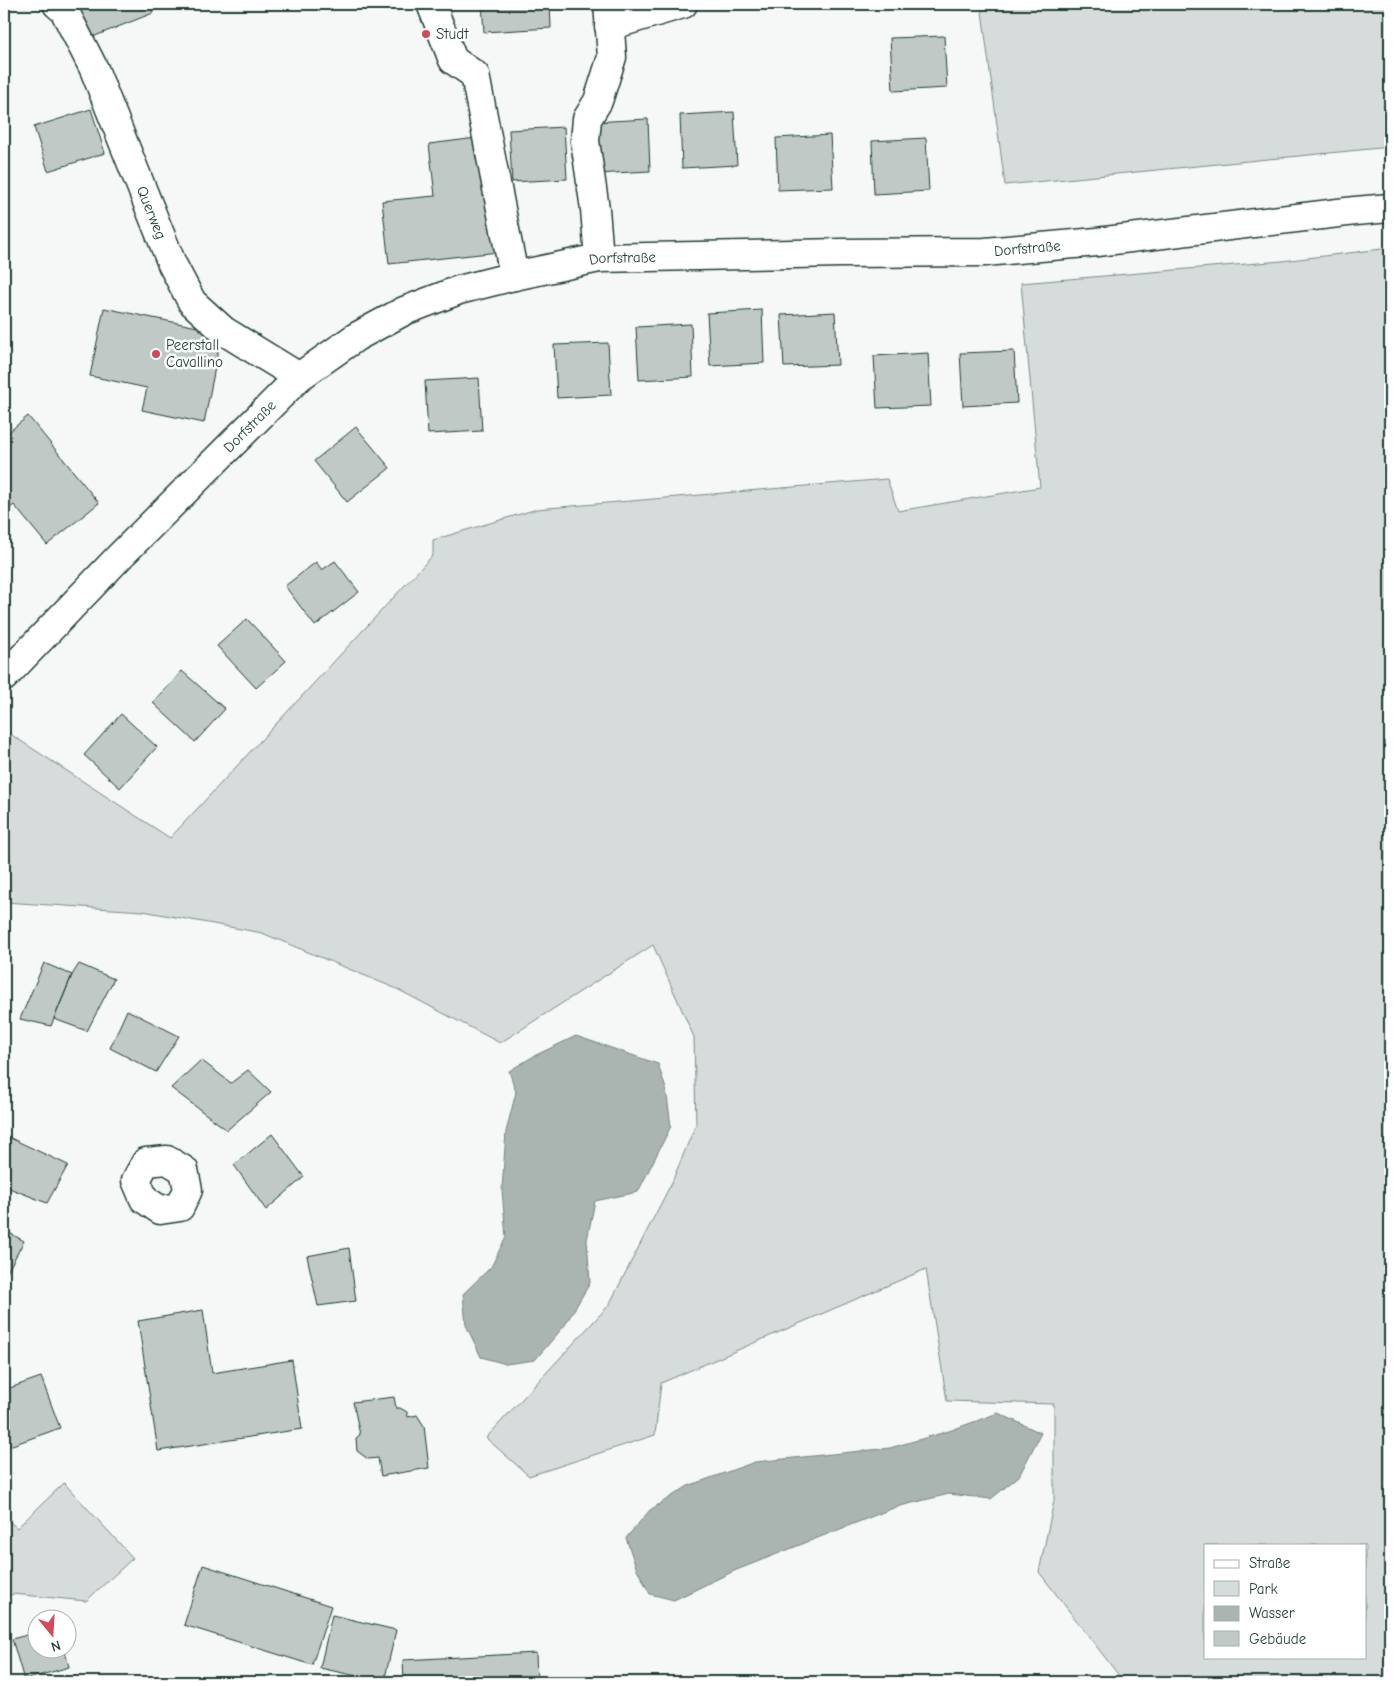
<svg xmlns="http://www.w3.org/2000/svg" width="1394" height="1686" font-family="'Comic Neue',sans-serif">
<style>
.green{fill:#d6dcdb;stroke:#7a8c88;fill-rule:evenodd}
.water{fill:#aab5b1;stroke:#72857f}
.building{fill:#c0c9c6;stroke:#1f3d34}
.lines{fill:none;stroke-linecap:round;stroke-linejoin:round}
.minor-casing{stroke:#1f3d34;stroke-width:31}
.minor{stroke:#fff;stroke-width:28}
.poi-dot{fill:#d1495b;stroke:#fff;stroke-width:2}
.labels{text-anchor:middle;stroke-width:5;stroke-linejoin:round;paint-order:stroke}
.poi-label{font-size:15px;fill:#1f3d34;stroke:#fff;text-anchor:start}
.street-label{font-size:15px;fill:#1f3d34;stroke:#fff}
</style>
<rect width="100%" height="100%" fill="#f6f7f7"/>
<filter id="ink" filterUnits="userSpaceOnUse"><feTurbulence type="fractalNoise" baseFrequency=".02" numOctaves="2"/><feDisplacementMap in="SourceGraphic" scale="10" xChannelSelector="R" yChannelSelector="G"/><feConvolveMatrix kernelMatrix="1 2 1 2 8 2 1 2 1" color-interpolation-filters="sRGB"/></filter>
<g filter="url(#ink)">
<path class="green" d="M981 4H1390V147L1005 185Z
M1390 248V1682H1124L1039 1572 1054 1501V1404L947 1401 926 1269 661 1383 655 1435 529 1476 486 1438 609 1305 672 1182 696 1124 694 1037 653 945 500 1043 397 989 262 933 143 911 4 902V730L170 838 433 555V540L537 509 887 479 898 511 1040 487 1021 283 1282 261ZM1205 1545H1365V1657H1205Z
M64 1483 133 1558 86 1601 13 1594 4 1598V1517L17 1528Z"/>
<path class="water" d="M576 1036 658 1064 666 1089 671 1126 638 1192 595 1201 587 1240 590 1283 565 1325 535 1360 506 1364 481 1357 466 1325 463 1294 491 1267 506 1237 502 1190 506 1132 516 1092 509 1071 534 1056Z
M998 1413 1041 1433 1019 1476 991 1499 949 1494 896 1507 734 1571 674 1600 650 1594 636 1567 626 1538 650 1510 688 1486 755 1462 890 1448 949 1431Z"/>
<path class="building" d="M71 4H149L153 13 85 40Z
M482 4H550L551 28 484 32Z
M944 36 947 88 893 91 890 38Z
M91 109 105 153 48 171 34 127Z
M734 112 737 165 682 168 680 115Z
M648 119 650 171 596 174 593 122Z
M564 127 567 179 512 182 509 130Z
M830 135 833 188 778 190 776 138Z
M485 137 498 252 389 264 382 201 435 196 429 144Z
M926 138 929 191 874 194 872 141Z
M104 308 222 332 204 423 142 410 147 388 90 376Z
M762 310 764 363 710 366 707 313Z
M835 312 838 365 784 367 781 315Z
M691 324 693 377 639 380 636 327Z
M608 343 611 395 557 398 554 345Z
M1014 351 1017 403 963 406 960 353Z
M928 353 931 406 877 408 874 356Z
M479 378 482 431 428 434 425 381Z
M28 416 99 503 47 545 14 505 4 513V436Z
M356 427 390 468 347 502 314 461Z
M335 561 359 592 315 626 285 586 316 562 322 570Z
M247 619 286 661 256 688 217 646Z
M182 671 225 709 195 742 153 703Z
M121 714 157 747 120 788 84 755Z
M44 963 72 975 51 1026 20 1019Z
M79 964 114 979 87 1031 54 1019 72 975Z
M127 1010 179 1036 156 1072 110 1048Z
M201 1060 231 1083 248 1070 271 1092 227 1130 171 1088Z
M272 1134 304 1177 266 1210 234 1165Z
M4 1135 68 1165 47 1203 4 1186Z
M4 1230 24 1241 4 1278Z
M349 1248 356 1301 318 1306 307 1256Z
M203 1310 212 1373 292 1360 302 1429 158 1451 138 1321Z
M41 1377 60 1428 4 1448V1390Z
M394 1397 396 1408H400L407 1412 408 1417 417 1415 424 1426 429 1468 381 1476 378 1458 368 1459 357 1451 356 1438 360 1435 353 1402Z
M203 1565 331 1606 312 1665 184 1625Z
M332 1615 396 1630 384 1682 320 1668Z
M38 1632V1648H64L69 1667 24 1680 12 1639Z
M536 1653 537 1682H404L403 1660Z"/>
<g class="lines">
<defs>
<g id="minor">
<path id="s1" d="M57 4 64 10 94 69 172 264 192 302 224 331 299 377"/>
<path d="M431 4 453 60 475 75 514 276"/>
<path d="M609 26 683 4"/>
<path d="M599 258 595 209 585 141 587 119 598 101 612 57 608 4"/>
<path id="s2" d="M4 677 120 556 299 377 356 337 404 311 459 290 514 276 599 258 842 253 985 252 1097 242 1355 211 1390 208"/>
<path d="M167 1160 184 1170 188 1190 180 1207 160 1210 144 1199 136 1180 146 1162Z"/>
</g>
</defs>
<use href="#minor" class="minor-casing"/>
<use href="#minor" class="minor"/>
</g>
</g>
<g class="poi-dot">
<circle cx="426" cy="34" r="5"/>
<circle cx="156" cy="354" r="5"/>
</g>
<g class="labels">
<g class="poi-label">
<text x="436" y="39">Studt</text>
<text x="166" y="350">Peerstall<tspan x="166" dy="17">Cavallino</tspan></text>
</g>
<g class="street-label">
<text dy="5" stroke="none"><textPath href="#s1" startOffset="230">Querweg</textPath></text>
<text dy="5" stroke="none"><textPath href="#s2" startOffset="1176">Dorfstraße</textPath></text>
<text dy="5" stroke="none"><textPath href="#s2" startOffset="771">Dorfstraße</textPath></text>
<text dy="5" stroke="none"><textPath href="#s2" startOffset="351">Dorfstraße</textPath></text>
</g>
</g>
<rect width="1394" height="1686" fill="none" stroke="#fff" stroke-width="20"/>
<rect x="10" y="10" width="1374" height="1666" fill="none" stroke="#1f3d34" stroke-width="2" filter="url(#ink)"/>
<rect x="1204" y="1544" width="162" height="115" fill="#ffffff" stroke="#a5b1ae"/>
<rect x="1214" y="1560" width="25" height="8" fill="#ffffff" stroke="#a5b1ae"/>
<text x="1249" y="1568" font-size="15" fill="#1f3d34">Straße</text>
<rect x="1214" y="1581" width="25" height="15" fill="#d6dcdb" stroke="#a5b1ae"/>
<text x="1249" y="1594" font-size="15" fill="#1f3d34">Park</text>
<rect x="1214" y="1606" width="25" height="15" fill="#aab5b1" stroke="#a5b1ae"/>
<text x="1249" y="1618" font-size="15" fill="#1f3d34">Wasser</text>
<rect x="1214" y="1631" width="25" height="15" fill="#c0c9c6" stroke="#a5b1ae"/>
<text x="1249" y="1644" font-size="15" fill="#1f3d34">Gebäude</text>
<g transform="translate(52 1634) rotate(162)"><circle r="24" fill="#ffffff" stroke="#a5b1ae"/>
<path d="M0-4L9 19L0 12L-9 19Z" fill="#d1495b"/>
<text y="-8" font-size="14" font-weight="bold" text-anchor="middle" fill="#1f3d34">N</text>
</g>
</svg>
